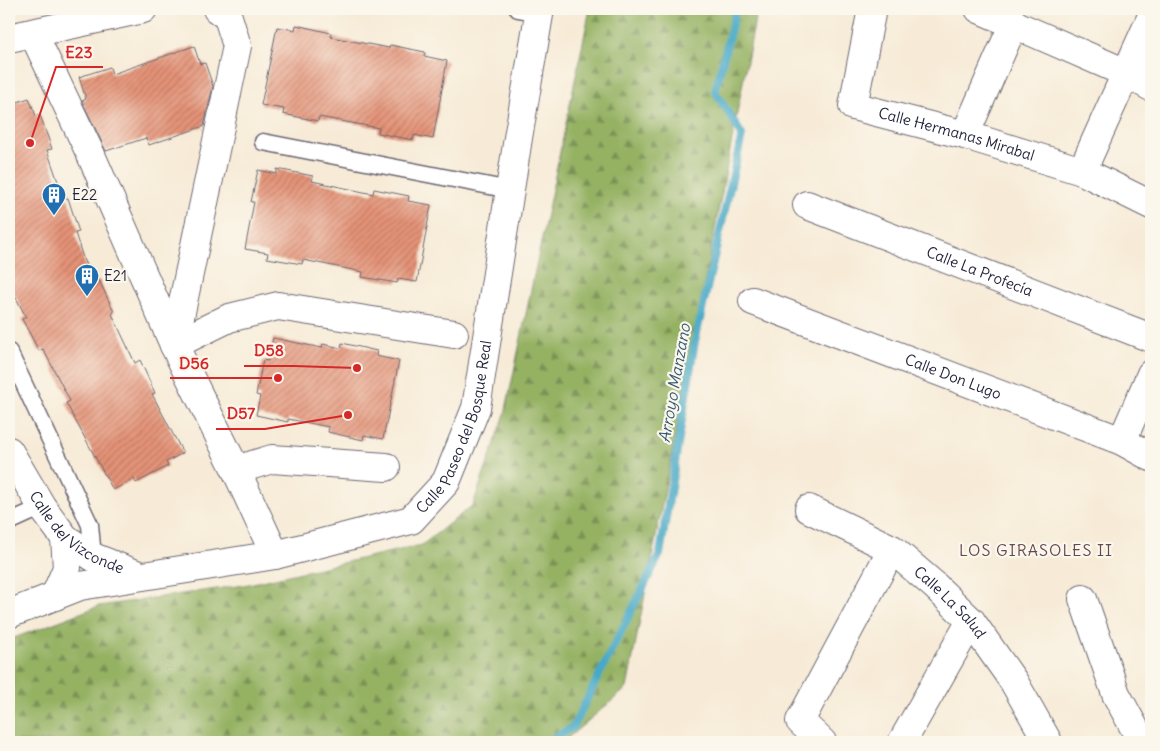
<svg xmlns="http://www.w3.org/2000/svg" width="1160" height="751" font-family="Delius,sans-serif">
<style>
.forest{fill:url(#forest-firs);stroke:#5c6a50}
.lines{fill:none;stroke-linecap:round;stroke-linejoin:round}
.stream{stroke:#46a9c6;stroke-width:8}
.building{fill:url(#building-hatch)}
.lane-casing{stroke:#6d6872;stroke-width:19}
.street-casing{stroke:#6d6872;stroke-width:30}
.lane{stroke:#fff;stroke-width:16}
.street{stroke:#fff;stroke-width:28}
.labels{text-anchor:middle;stroke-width:4.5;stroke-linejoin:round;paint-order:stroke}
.street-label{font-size:15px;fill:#22223b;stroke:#fbf7ec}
.poi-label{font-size:15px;fill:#22223b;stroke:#fbf7ec;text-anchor:start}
.water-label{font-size:16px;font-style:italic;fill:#305873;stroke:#fbf7ec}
.neighbourhood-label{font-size:16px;letter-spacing:1px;fill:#664a50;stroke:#fbf7ec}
.leader{fill:none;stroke:#d62828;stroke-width:2}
.callout-dot{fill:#d62828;stroke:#fbf7ec;stroke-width:2}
.callout-label{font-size:16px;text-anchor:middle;font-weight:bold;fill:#d62828;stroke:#fbf7ec;stroke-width:4.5;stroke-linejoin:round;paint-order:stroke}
</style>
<defs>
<pattern id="forest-firs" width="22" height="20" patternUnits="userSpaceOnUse" patternTransform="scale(1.25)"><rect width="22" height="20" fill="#95b264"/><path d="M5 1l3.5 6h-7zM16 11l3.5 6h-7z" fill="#799054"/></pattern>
<pattern id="building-hatch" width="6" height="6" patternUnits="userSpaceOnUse" patternTransform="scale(1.25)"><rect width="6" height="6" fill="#e59377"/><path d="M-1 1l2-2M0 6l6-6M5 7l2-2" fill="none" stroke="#b97863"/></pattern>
</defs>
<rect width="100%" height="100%" fill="#fbf7ec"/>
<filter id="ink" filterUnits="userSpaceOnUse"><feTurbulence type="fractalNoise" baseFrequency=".02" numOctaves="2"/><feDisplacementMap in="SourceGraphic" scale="10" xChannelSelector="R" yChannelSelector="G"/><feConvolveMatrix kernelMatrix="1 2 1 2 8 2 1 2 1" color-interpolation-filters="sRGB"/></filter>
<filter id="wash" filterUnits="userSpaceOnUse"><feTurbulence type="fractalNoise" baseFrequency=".0096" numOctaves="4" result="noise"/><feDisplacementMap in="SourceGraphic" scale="20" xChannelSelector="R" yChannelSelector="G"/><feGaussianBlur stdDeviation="1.12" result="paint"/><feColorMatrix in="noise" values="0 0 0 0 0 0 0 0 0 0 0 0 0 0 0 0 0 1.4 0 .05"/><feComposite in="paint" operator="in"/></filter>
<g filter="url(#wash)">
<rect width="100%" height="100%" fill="#f7ebd7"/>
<path class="forest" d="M590 9H757L627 688 563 742H9V640L99 606 244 585 422 545 473 505 505 414Z"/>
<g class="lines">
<path class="stream" d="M547 742 573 727 660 554 695 341 742 135 715 91 736 9"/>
</g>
<g id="blocks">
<path class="building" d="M296 25 331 33V37L389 48 390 45 425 52 424 56 447 61 433 139 414 135 413 140 378 133 379 128 319 117 318 121 283 114 284 109 261 105 277 27 295 30Z
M194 46 200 64 205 63 213 86 204 126 149 145 146 138 106 151 82 101 86 99 79 77 110 67 112 74Z
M29 98 36 116 40 115 52 149 47 150 64 199 68 198 79 232 75 233 84 261 95 282 99 280 114 312 112 314 135 363 140 360 155 393 152 394 183 453 166 462 168 466 136 483 134 479 113 490 66 403 70 401 52 366 43 349 39 351 22 319 26 317 13 292 9 277V105Z
M277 169 313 176 312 181 373 194 374 189 409 196 408 201 431 205 417 282 398 279 397 283 362 277 363 272 303 260 302 264 267 258 268 253 245 249 254 202H251L258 170 277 174Z
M273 338 322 348 323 344 341 348 342 343 377 351 376 356 399 361 383 439 364 435 363 440 328 432 329 427 288 419V422L256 415 260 396 256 395 263 360 268 361Z"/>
</g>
</g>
<g filter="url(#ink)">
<use href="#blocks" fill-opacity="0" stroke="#6d6872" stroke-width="1"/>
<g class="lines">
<defs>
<path id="lane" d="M518 9 540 13
M263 142 510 190
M9 352 90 525 93 557
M9 522 42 507"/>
<g id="street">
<path id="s1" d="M872 9 853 106 965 135 1082 171 1151 205"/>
<path d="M979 9 1126 73 1151 87"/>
<path d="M33 33 91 155 174 345 236 470 275 555"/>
<path d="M9 38 143 9"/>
<path d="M965 135 1014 23"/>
<path d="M1082 171 1151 18"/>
<path id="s2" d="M807 205 1151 338"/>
<path id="s3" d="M753 301 1122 441 1151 457"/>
<path d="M174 345 237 46 228 17 217 9"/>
<path d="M174 345 229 318 278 306 454 334"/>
<path d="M1122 441 1151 374"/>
<path id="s4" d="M9 451 42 507 65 538 93 557 141 576"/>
<path d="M236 470 272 459 386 467"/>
<path id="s5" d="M809 509 892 549 934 585 971 621 1014 682 1048 742"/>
<path d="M55 596 67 568 65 538"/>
<path d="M1083 599 1116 694 1142 742"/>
<path id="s6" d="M9 614 80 586 275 555 411 520 446 482 476 408 518 138 540 9"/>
<path d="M822 742 800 721 892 549"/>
<path d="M902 742 971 621"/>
</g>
</defs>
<use href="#lane" class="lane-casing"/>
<use href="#street" class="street-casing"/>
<use href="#lane" class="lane"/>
<use href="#street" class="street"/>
</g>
</g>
<defs>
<symbol id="building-pin" viewBox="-11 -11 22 30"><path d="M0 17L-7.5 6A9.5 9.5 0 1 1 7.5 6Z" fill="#1f6fb2" stroke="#fbf7ec"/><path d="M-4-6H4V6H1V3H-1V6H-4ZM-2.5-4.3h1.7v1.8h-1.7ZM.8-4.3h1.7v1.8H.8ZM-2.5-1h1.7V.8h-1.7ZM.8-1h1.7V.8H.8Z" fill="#fff"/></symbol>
</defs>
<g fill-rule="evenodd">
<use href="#building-pin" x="40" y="181" width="28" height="38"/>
<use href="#building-pin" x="73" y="262" width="28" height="38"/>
</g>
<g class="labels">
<g class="street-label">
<text dy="5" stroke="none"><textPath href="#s1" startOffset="206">Calle Hermanas Mirabal</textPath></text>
<text dy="5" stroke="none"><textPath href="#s2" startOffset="185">Calle La Profecía</textPath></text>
<text dy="5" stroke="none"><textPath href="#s3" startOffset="214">Calle Don Lugo</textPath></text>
<text dy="5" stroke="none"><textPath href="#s6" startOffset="520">Calle Paseo del Bosque Real</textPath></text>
<text dy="5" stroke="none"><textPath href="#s4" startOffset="109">Calle del Vizconde</textPath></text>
<text dy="5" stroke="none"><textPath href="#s5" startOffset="171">Calle La Salud</textPath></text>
</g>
<g class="poi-label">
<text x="72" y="200">E22</text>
<text x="104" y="281">E21</text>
</g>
<g class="water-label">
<text transform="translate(674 383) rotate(-80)" y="6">Arroyo Manzano</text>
</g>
<g class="neighbourhood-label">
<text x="1036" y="556">LOS GIRASOLES II</text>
</g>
</g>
<path class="leader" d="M30 143L56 67H103M357 368L294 366H244M278 378L219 378H170M348 415L265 429H216"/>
<g class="callout-dot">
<circle cx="30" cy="143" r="5"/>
<circle cx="357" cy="368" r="5"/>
<circle cx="278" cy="378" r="5"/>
<circle cx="348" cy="415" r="5"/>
</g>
<g class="callout-label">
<text x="79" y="58">E23</text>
<text x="269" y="356">D58</text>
<text x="194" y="369">D56</text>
<text x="241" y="419">D57</text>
</g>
<rect width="1160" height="751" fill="none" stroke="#fbf7ec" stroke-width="30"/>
</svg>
